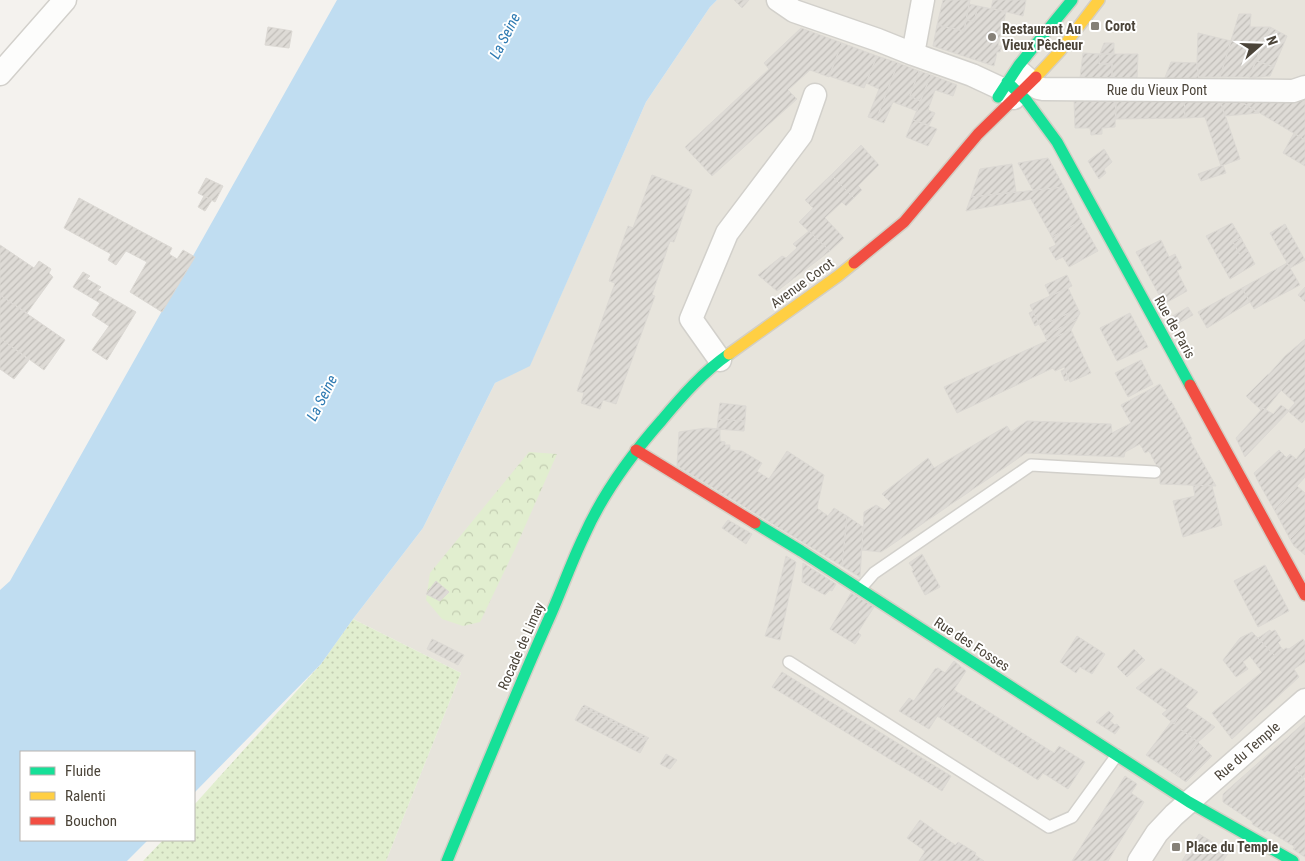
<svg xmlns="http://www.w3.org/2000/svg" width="1305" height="861" font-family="'Roboto Condensed',sans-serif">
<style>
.residential{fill:#e7e4dc}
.grass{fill:url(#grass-dots)}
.park{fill:url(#park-crowns)}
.water{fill:#c0ddf1}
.building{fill:url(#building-hatch);stroke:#dcd9d4}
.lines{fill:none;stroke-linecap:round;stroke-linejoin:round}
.lane-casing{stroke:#d2d0cb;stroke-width:14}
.street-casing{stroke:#d2d0cb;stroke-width:25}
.fast-casing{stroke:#d3cfc5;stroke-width:14}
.slow-casing{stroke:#d3cfc5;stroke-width:14}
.jam-casing{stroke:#d3cfc5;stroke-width:14}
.lane{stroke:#fdfdfc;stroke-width:11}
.street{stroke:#fdfdfc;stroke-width:22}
.fast{stroke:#16e098;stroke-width:11}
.slow{stroke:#ffcf43;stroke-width:11}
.jam{stroke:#f24e42;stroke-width:11}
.poi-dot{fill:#868178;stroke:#fff;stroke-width:2}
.labels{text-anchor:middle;stroke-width:4;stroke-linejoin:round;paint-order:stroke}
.poi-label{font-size:14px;font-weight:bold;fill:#4b4439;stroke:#fff;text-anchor:start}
.street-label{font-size:14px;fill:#4b4439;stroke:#fff}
.water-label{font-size:15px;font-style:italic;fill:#2e7ab2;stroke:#fff}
</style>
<defs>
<pattern id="grass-dots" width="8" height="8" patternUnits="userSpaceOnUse" patternTransform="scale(1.25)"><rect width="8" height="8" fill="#e1eecf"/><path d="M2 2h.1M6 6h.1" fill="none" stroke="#c3cdb2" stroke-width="1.8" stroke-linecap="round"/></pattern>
<pattern id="park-crowns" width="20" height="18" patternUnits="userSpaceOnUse" patternTransform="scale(1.25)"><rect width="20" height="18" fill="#e1eecf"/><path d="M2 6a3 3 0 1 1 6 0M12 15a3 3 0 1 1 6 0" fill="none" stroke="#c3cdb2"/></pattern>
<pattern id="building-hatch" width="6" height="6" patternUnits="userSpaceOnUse" patternTransform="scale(1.25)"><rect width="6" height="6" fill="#dedbd6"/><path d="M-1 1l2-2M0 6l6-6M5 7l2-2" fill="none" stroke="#c0bdb8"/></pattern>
</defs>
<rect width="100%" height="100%" fill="#f4f2ee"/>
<path class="residential" d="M717 0H1305V861H386L461 673 353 619 423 528 495 383 530 365 646 102 710 7Z"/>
<path class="grass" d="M353 619 461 673 386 861H143L163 840H194V805L321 664Z"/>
<path class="park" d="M529 452 557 454 515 549 480 622 463 626 442 619 426 600 430 573Z"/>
<path class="water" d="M337 0H717L710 7 646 102 530 366 495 383 423 528 353 619 321 664 194 793V752H21V840H148L127 861H0V590L10 581Z"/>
<path class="building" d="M734 0H749L742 8Z
M943 0H970L964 31 937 25Z
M993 0H1026L1023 16 991 8Z
M969 4 978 6 974 22 966 20Z
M978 6 1006 12 998 46H1002L1000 52H997L994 66 933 46 937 25 964 31 966 20 974 22Z
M1239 14H1251L1250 27H1270L1249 77H1220Z
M268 27 292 31 289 48 265 45Z
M1270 27 1287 36 1274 67 1256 60Z
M801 28 842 43 829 77 810 70 788 90 797 99 712 176 685 147 769 69 764 63Z
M1198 33 1231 41 1220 77H1199L1197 63Z
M842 43 877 56 864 88 829 76Z
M1104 43H1114V54H1100Z
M1083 53 1100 54 1099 64H1112V78H1080Z
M1100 54H1138L1137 79 1112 78V64H1099Z
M877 56 898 63 876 120 868 117 879 89 866 83Z
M1256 61 1274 67 1270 76 1249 78Z
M1171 62 1197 63 1199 81 1164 80Z
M898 63 919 71 910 96 920 101 917 111 893 102 884 123 876 120Z
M919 71 931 75 920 101 910 96Z
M931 75 957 85 953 96 935 90 928 110 935 113 929 125 913 120Z
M1116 98H1184L1185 118 1116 119Z
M1116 98 1115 127 1102 128V134L1091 135 1090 128H1075L1074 99Z
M1184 98 1220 100 1240 159 1221 166 1205 117 1185 118Z
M1305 99V140L1238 100 1281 103Z
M1220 100H1238L1259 113 1225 116Z
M913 120 937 129 928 146 906 137Z
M1294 133 1305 140V166L1283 153Z
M861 145 879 165 858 186 862 190 854 198 831 175Z
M1104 149 1112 162 1104 169 1106 173 1099 179 1088 161Z
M1048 158 1064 187 1033 190 1018 163Z
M1012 164 1016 192 971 197 980 169Z
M1223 165 1226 173 1201 181 1198 174Z
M652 175 692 190 674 242 670 241 652 295 655 296 616 404 603 400 600 409 581 403 584 393 577 391 615 283 609 281 628 226 633 228Z
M831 175 854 198 846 206 842 202 825 218 844 238 830 251 799 222 813 208 805 200Z
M206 178 223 186 215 202 198 193Z
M1064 187 1081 221 1052 237 1031 199 966 211 971 197Z
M204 196 212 200 205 211 198 207Z
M79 198 172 248 169 254 177 259 183 250 195 257 162 312 130 292 147 262 126 251 116 265 108 260 111 254 64 228Z
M1081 221 1098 251 1069 267 1063 257 1056 260 1049 248 1056 245 1052 237Z
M1232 223 1241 238 1233 242 1240 255 1248 251 1255 264 1230 279 1206 236Z
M1285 224 1305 260 1290 268 1270 233Z
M809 231 830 251 777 291 758 275 782 256 786 258 797 248 793 244Z
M1241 238 1248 251 1240 255 1233 242Z
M1161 240 1169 257 1175 254 1182 268 1177 271 1187 291 1164 304 1136 252Z
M0 245 34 268 39 261 51 269 49 273 53 277 27 313 0 295Z
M1287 263 1300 285 1254 309 1242 288Z
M83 272 90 276 87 279 101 287 98 290 136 312 107 360 92 350 109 326 92 315 100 303 73 287Z
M1067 275 1072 286 1050 296 1045 285Z
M1305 287V302L1298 295Z
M1068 288 1078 309 1040 326 1030 305Z
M1242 288 1250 302 1207 328 1198 312Z
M0 295 65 340 44 370 0 338Z
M1188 307 1193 315 1175 325 1171 317Z
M1078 309 1080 313 1077 319 1045 336 1040 326Z
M1033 311 1039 324 1035 326 1029 313Z
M1130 313 1148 347 1117 361 1100 328Z
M1077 319 1071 330 1047 341 1045 336Z
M1071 330 1091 373 1070 382 1064 367 1055 371 1053 368 957 413 944 387Z
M0 338 29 360 14 379 0 369Z
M1305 339V363L1297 371 1265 410 1263 408 1261 410 1246 396 1267 375 1269 374 1285 356Z
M1141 360 1153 384 1128 397 1115 373Z
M1305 363V419L1302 423 1288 411 1295 403 1281 390 1297 371Z
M1065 369 1069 379 1065 381 1061 371Z
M1160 384 1170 402 1171 401 1192 439 1190 440 1216 486 1160 484V472L1149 451 1145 453 1140 444 1125 452 1124 457 1026 453 881 552 862 550 864 512 876 505 884 510 891 503 882 494 928 458 934 468 1007 426 1011 432 1027 421 1111 424 1112 433 1131 423 1121 405Z
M720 403 746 406 745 421 718 419Z
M1281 405 1289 411 1245 457 1236 438 1263 408 1273 414Z
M718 419 745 421 744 431 717 429Z
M706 428 720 429V441L725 442V445H730V450L742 451 762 463 757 471 769 479 787 451 824 475 817 508 828 516 834 508 847 516 842 566 677 466 679 432Z
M1305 448V477L1275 511 1260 485 1290 454 1296 459Z
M1279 450 1286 457 1260 485 1254 473Z
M1193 485 1212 486 1222 525 1183 537 1173 501 1195 496Z
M1297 486 1305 493V523L1290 539 1275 511Z
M847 516 863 527 860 577 842 566Z
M728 520 752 534 746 544 722 528Z
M1305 523V555L1294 546 1290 539Z
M922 554 940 587 925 595 912 571 914 570 909 563Z
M786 556 796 562 780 640 765 636 774 608Z
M803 563 836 584 832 591 830 590 825 595 802 582Z
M1265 565 1289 611 1258 627 1234 581Z
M436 581 449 592 440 601 426 594Z
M851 593 874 607 858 632 861 635 855 644 830 629Z
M1270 630 1271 632 1275 630 1281 640 1278 643 1283 650 1275 656 1258 638Z
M1252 632 1275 656 1286 648 1289 649 1303 639 1305 642V662L1294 669 1299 677 1232 739 1212 713 1262 672 1250 656 1243 662 1248 669 1236 677 1223 660 1240 638Z
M1077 636 1105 654 1092 674 1080 667 1076 673 1060 662Z
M432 639 464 655 458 665 427 649Z
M1134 649 1145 660 1127 677 1117 667Z
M954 661 966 671 929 729 899 711 909 698 914 701 935 669 938 668 945 673Z
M1161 668 1198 692 1185 707 1174 724 1162 714 1167 710 1136 688Z
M782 672 951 776 942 791 772 687Z
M954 690 1054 753 1059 746 1085 762 1068 789 1043 773 1038 780 937 716Z
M584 705 649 738 647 740 582 707Z
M582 707 647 740 640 753 575 720Z
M1185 707 1194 712 1180 729 1198 742 1176 775 1146 755 1171 722 1174 724Z
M1109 711 1114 716 1110 721 1115 725 1117 724 1120 727 1115 734 1096 722Z
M1194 712 1215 727 1198 742 1180 729Z
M1305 722V761L1295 768 1305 781V795H1303L1265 832 1252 824 1253 822 1223 802V794Z
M1198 742 1212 756 1186 782 1176 775Z
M666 754 677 760 670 769 660 764Z
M1305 761V777L1303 778 1295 768Z
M1125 776 1137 784 1131 793 1144 802 1108 861H1072Z
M1303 795H1305V835L1295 847 1267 830Z
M920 820 955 845 958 842 976 853 975 855 984 861H919L925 851 907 838Z
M1199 834 1229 852 1223 861H1182Z
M1305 835V857L1293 849Z"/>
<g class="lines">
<defs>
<path id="lane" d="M860 589 874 573 1031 465 1155 472
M789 662 1049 827 1072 817 1117 755"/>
<path id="street" d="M778 0 794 11 878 40 913 54 972 75 1002 89 1014 98
M913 54 923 0
M1021 73 1038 88 1043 89 1293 91 1305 87
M0 74 65 0
M720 360 691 319 727 233 801 135 815 95
M1139 861 1157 833 1174 815 1305 700"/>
<path id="fast" d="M1007 82 1026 100 1057 142 1190 385
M998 97 1019 65 1072 0
M755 523 801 551 1189 802 1293 861
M447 861C480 781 512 702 547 623 560 595 570 565 584 536 603 493 631 455 662 420 682 396 703 372 729 354"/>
<path id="slow" d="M1036 77 1060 51 1099 0
M729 354 838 276 854 263"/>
<path id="jam" d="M854 263 904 222 978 134 1036 77
M1190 385 1305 595
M636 450 755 523"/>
</defs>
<use href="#lane" class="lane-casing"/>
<use href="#street" class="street-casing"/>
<use href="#fast" class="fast-casing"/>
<use href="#slow" class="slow-casing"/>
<use href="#jam" class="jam-casing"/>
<use href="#lane" class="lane"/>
<use href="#street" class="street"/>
<use href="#fast" class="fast"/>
<use href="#slow" class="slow"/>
<use href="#jam" class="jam"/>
</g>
<g class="poi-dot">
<rect x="1090" y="21" width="10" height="10" rx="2.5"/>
<circle cx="992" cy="37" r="5"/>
<rect x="1171" y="842" width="10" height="10" rx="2.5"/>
</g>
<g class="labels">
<g class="poi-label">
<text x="1105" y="31">Corot</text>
<text x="1002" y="34">Restaurant Au<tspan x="1002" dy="16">Vieux Pêcheur</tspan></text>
<text x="1186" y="852">Place du Temple</text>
</g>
<g class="street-label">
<text x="1157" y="95">Rue du Vieux Pont</text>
<text transform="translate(802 283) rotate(-36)" y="5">Avenue Corot</text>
<text transform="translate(1175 327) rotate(61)" y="5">Rue de Paris</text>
<text transform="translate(972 644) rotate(33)" y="5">Rue des Fosses</text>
<text transform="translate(521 646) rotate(-66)" y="5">Rocade de Limay</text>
<text transform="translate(1247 751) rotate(-41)" y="5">Rue du Temple</text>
</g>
<g class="water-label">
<text transform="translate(505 36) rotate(-63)" y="5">La Seine</text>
<text transform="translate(322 398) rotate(-63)" y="5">La Seine</text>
</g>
</g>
<rect x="20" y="751" width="175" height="90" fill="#ffffff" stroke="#b7b4b0"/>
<rect x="30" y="767" width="25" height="8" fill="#16e098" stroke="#b7b4b0"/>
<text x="65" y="776" font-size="15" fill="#4b4439">Fluide</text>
<rect x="30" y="792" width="25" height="8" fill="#ffcf43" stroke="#b7b4b0"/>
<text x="65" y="801" font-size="15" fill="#4b4439">Ralenti</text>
<rect x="30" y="817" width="25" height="8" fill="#f24e42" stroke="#b7b4b0"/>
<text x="65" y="826" font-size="15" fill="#4b4439">Bouchon</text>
<g transform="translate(1260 45) rotate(70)" stroke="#ffffff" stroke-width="4" paint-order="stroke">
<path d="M0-4L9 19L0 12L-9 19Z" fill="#4b4439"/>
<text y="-8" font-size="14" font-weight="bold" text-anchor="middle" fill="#4b4439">N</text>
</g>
</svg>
